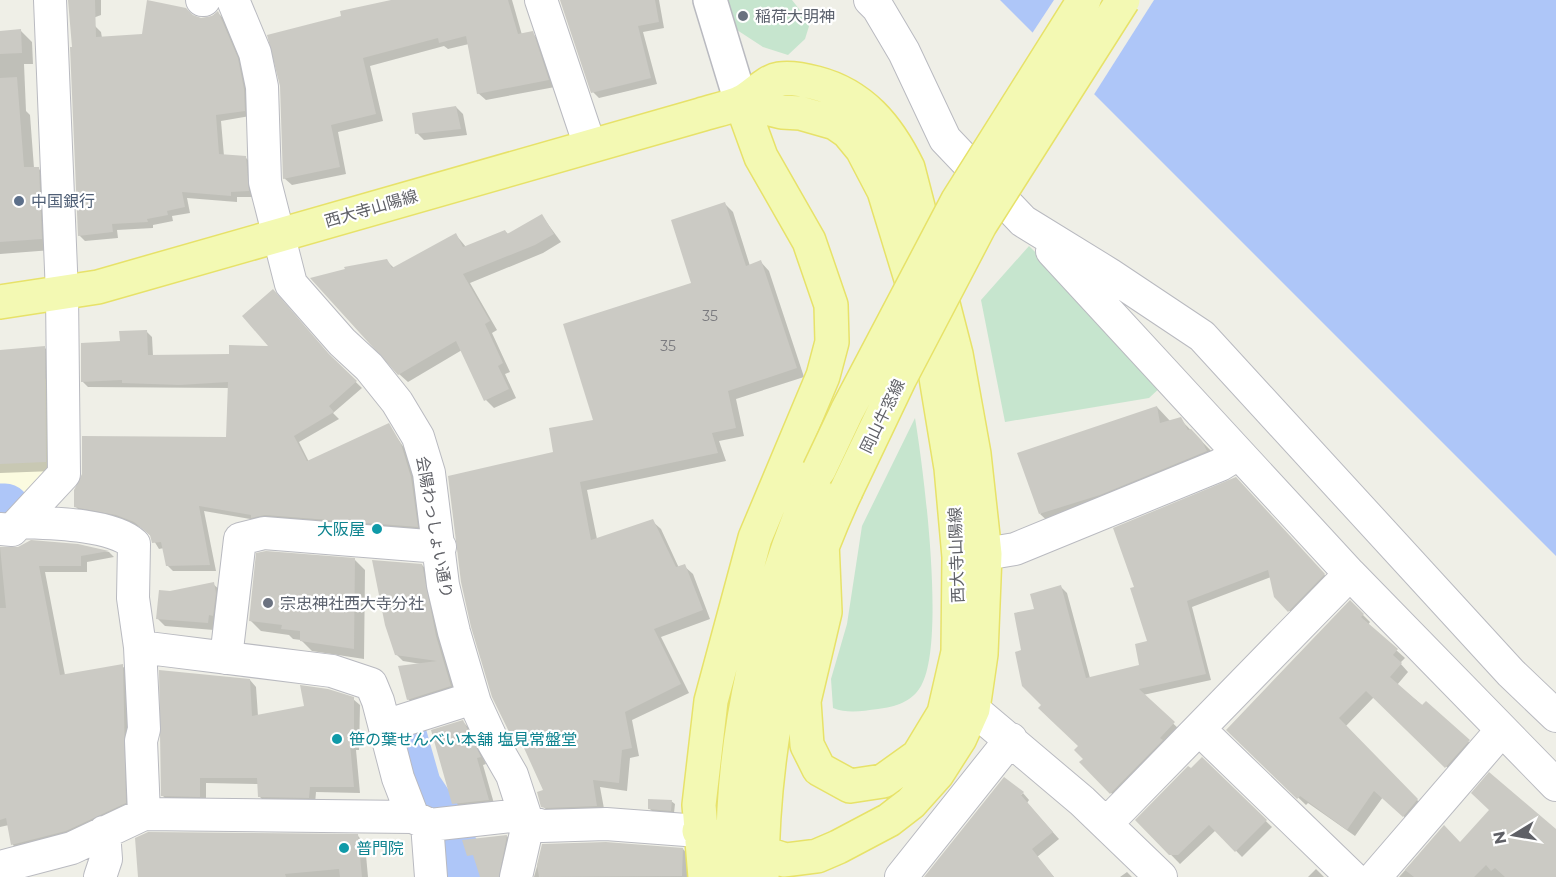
<svg xmlns="http://www.w3.org/2000/svg" width="1556" height="877" font-family="Montserrat,'Noto Sans JP',sans-serif">
<style>
.commercial{fill:#fbfbe0}
.green{fill:#c6e5ce}
.water{fill:#aec6f8}
.pier{fill:#efefe7}
.shadow{fill:#0003}
.lines{fill:none;stroke-linecap:round;stroke-linejoin:round}
.river{stroke:#aec6f8;stroke-width:51}
.building{fill:#cbcac4}
.minor-casing{stroke:#b9bac0;stroke-width:34}
.tertiary-casing{stroke:#b9bac0;stroke-width:36}
.primary-casing{stroke:#e7e269;stroke-width:36}
.minor{stroke:#fff;stroke-width:32}
.tertiary{stroke:#fff;stroke-width:33}
.primary{stroke:#f3f9b3;stroke-width:33}
.primary-bridge-casing{stroke:#e7e269;stroke-width:36;stroke-linecap:butt}
.primary-bridge{stroke:#f3f9b3;stroke-width:33}
.worship-dot{fill:#6b7280;stroke:#fff;stroke-width:2}
.service-dot{fill:#5c6f8a;stroke:#fff;stroke-width:2}
.culture-dot{fill:#0f9aa8;stroke:#fff;stroke-width:2}
.labels{text-anchor:middle;stroke-width:4.5;stroke-linejoin:round;paint-order:stroke}
.number-label{font-size:14px;fill:#7a7a7e}
.worship-label{font-size:16px;fill:#5b616d;stroke:#fff;text-anchor:start}
.service-label{font-size:16px;fill:#4e5e75;stroke:#fff;text-anchor:start}
.street-label{font-size:16px;fill:#5f6066;stroke:#fff}
.culture-label{font-size:16px;fill:#0d838f;stroke:#fff;text-anchor:start}
</style>
<rect width="100%" height="100%" fill="#efefe7"/>
<path class="commercial" d="M57 378 55 471 25 499 0 498V382Z"/>
<path class="green" d="M728 0H792L810 23 805 39 788 55 763 47 737 30Z
M1029 246 1124 339 1163 385 1149 398 1005 422 981 300Z
M915 418C924 472 946 643 921 686 912 702 895 707 878 709 862 711 848 714 833 708L831 679 847 624 862 526Z"/>
<path class="water" d="M1000 0H1556V556Z"/>
<path class="pier" d="M1054 0H1154L1093 96 1031 35Z"/>
<path class="shadow" d="M69 0H101V15L77 24Z
M399 0H512L522 35 532 33 539 40 555 87 486 100 478 93 469 44 448 49 444 46 370 66 383 121 338 132 346 174 292 185 284 178 343 17Z
M562 0H659L664 28 643 32 657 84 599 98 593 92Z
M218 13 224 19 243 66 250 116 221 121 224 156 246 158 252 164 254 197H237V202L187 198 190 213 172 216 173 221 153 225V228L117 230 118 238 85 241 79 235 95 26 101 32 102 38 144 35 193 17 204 20Z
M21 31 32 42 33 64H24L26 111 30 115 34 168H38L50 180 52 250 0 254V32Z
M456 107 463 114 467 135 424 140 417 133Z
M725 204 733 212 750 266 761 262 769 271 804 377 736 399 744 436 719 441 726 461 587 490 597 539 652 521 661 529 679 568 684 566 693 574 710 619 661 637 689 693 632 720 639 756 630 758 627 791 600 787 605 814 551 815 543 806 545 791 525 747 522 748 514 739 555 453 595 421 693 284Z
M542 216 561 242 543 253 470 283 497 330 492 333 510 372 505 374 516 398 494 408 486 400 462 350 408 382 399 374 387 261 394 268 456 235 466 247 505 231 509 235Z
M146 331 152 337 153 356 333 360 362 388 333 413 339 419 299 442 309 462 388 425 407 452 417 484 423 532 256 520 204 511 216 571H173L167 565 164 548 159 549 151 536 142 528 123 520 81 512 75 506 228 439 229 388 88 387 82 381 121 342Z
M44 347 53 356 54 471 0 473V351Z
M1157 407 1171 422 1180 419 1216 456 1054 527 1040 514Z
M1242 485 1330 581 1295 617 1276 596 1271 577 1192 607 1211 680 1143 695 1180 730 1117 799 1081 762 1085 759 1080 746 1043 705 1023 651 1036 610 1061 587 1067 593 1090 678 1141 666 1148 643Z
M78 545 109 552 114 557 87 562V572H45L65 675 122 666 129 672 131 809 19 851 13 845 9 825 0 827V547L11 549Z
M355 560 365 570 364 659 312 651 301 640 293 639 289 635 261 631 250 620Z
M422 565 429 572 457 693 415 706 408 699 421 664 403 661 396 654Z
M213 584 220 590 214 630 165 626 158 619 170 593Z
M1350 602 1370 622 1368 625 1405 658 1400 663 1408 672 1397 685 1476 748 1454 774 1374 697 1345 727 1425 808 1411 823 1383 797 1355 836 1308 803 1306 805 1228 730Z
M250 680 256 687 258 716 353 699 360 705 359 750H356L360 793 316 792 315 804 266 803 260 797 259 784 206 783V802H169L163 796Z
M463 722 470 729 486 764 483 765 495 807 460 811 453 804Z
M1202 759 1272 827 1242 857 1216 830 1180 864 1137 820Z
M1023 793 1029 800 1027 803 1059 839 1037 857 1054 877H939Z
M671 801 675 804 674 813 653 812 650 809Z
M1444 827 1460 844 1556 831V877H1399Z
M358 836 365 844 368 877H139Z
M507 836 514 844 508 877H481L476 863 468 856Z
M543 845 683 849 690 857V877H534Z
M1316 869 1324 877H1308Z
M1127 872 1132 877H1120Z"/>
<g class="lines">
<path class="river" d="M0 509H5
M400 731 416 787 434 814
M443 833 470 877"/>
</g>
<path class="building" d="M68 0H95L96 37 142 34 147 0 186 8 193 15 201 18 212 16 218 11 238 58 244 89 245 111 216 115 219 154 246 156 249 191 231 192V196L182 192 185 207 167 211 168 215 147 219 148 222 112 224 113 232 78 236 70 47H72Z
M391 0H508L518 34 533 31 549 80 477 94 466 36 439 43 438 38 363 58 376 114 331 125 340 167 283 179 280 86 267 35 341 16 340 11Z
M560 0H655L659 22 638 26 651 78 591 93Z
M21 29 22 53 0 54V31Z
M17 77 24 167H39L42 239 0 242V78Z
M456 106 461 129 415 134 412 113Z
M725 202 746 266 761 260 797 368 728 391 736 428 712 433 718 453 580 482 591 540 653 519 676 567 685 564 703 610 654 629 681 684 625 712 632 748 622 750 619 783 593 780 597 806 545 808 541 807 537 792 543 790 519 737 513 740 492 697 471 627 461 582 448 476 553 452 549 428 593 420 563 324 691 283 671 220Z
M542 214 554 234 535 245 463 274 490 321 485 324 503 363 498 366 509 389 484 401 456 341 398 375 310 278 345 269 344 267 387 259 392 268 456 233 463 247 505 230 507 234Z
M273 289 329 354 357 381 329 406 334 412 294 436 307 461 389 423 401 444 411 477 418 527 265 515 251 518V515L199 506 210 565 166 566 161 542 152 543 150 535 134 522 116 515 74 507V490L82 474V436L226 437 228 382 180 385 122 383V380L81 382V343L120 341 119 331 147 330 148 355 229 354V345L268 346 242 316Z
M45 346 46 462 0 464V350Z
M1157 406 1160 423 1181 417 1188 430 1191 429 1202 441 1207 451 1100 495 1039 514 1017 453Z
M1236 477 1325 574 1288 612 1274 597 1268 570 1187 601 1206 674 1139 689 1175 722 1160 738 1163 740 1110 794 1079 762 1083 759 1074 750 1078 746 1038 708 1041 705 1022 686 1015 652 1021 650 1014 613 1034 609 1030 594 1061 585 1086 678 1139 665 1135 644 1147 641 1130 588 1134 587 1113 528Z
M31 540 78 544 109 551 81 556V566H39L60 675 123 664 126 803 66 831 11 845 6 818 0 820V608H6L0 547H18Z
M266 551 355 558 354 649 300 641V631L281 629 282 625 249 621 256 553Z
M372 560 422 564 436 636 451 686 407 700 398 666 437 661 395 655 385 625Z
M214 582 216 593 213 616 209 615 208 623 156 619 159 590 170 591Z
M1350 600 1364 614 1361 617 1398 649 1393 655 1402 663 1390 677 1422 705 1426 701 1470 740 1445 768 1366 691 1339 718 1418 799 1403 817 1374 791 1347 830 1300 796 1297 799 1226 730Z
M159 670 250 679 252 716 304 706 300 685 328 689 354 697V744H350L354 787H310L309 798 258 797 257 778H200V797L161 796Z
M463 720 481 757 477 758 489 800 452 804 431 730Z
M1202 757 1267 820 1235 852 1209 825 1178 855H1169L1135 820 1188 766 1191 768Z
M1489 772 1556 829V877H1505L1495 868 1491 871 1486 865 1474 877H1414L1405 870 1444 825 1460 842 1489 810 1471 793Z
M1004 777 1024 792 1021 795 1053 832 1032 849 1054 877H924Z
M648 799 672 800 671 811 648 809Z
M148 832 358 834 362 877H340L339 869 285 874 286 877H138L135 838Z
M507 835 499 877H480L473 855 467 856 462 840Z
M606 842 683 848 682 876 539 877 537 865 542 844Z"/>
<g class="lines">
<defs>
<path id="minor" d="M202 0H204
M233 0 255 53 262 87 265 182 291 284 342 342 369 367 397 402 418 437 429 473 443 585 454 632 475 703 493 742 512 775 528 824 516 877
M541 0 590 146
M870 0 878 8 904 52 945 139 1023 221 1109 274 1202 336 1511 673 1556 716
M1052 251 1350 574 1106 824
M22 522C51 523 112 524 134 544L133 598 140 647 144 729 141 741 144 814
M0 529 12 530 64 474 62 294 50 0
M985 554 1015 549 1220 465 1238 454
M1350 574 1556 785
M140 647 332 671 371 684 378 701 398 778 413 817
M226 658 240 539 264 533 440 547
M973 709 1082 801 1161 877
M385 726 473 698
M1199 729 1352 877
M427 824 431 877
M0 867 72 848 144 814 413 817 430 825 512 816 542 826 606 824 699 831
M100 877 106 859 104 832
M901 877 1011 739
M1375 877 1501 731"/>
<path id="tertiary" d="M710 0 741 102"/>
<path id="primary" d="M741 102 782 112 800 113 835 123 848 132 862 149 884 191 930 341 951 468 959 557 958 652 944 713 918 756 883 781 850 786 819 769 807 745 804 701 825 612 822 541
M0 302 98 287 700 115C713 111 727 108 740 103 753 97 766 81 779 79 791 77 805 80 816 83 862 95 888 127 908 168L956 354 974 454 985 554 981 654 973 709 960 738 937 774 911 803 889 820 838 847 817 856 785 860 699 831
M705 877 699 805 711 701 755 538 823 376 832 342 831 305 809 241 761 157 741 102
M733 877C729 738 763 597 819 470
M762 877C762 746 790 610 846 491"/>
</defs>
<use href="#minor" class="minor-casing"/>
<use href="#tertiary" class="tertiary-casing"/>
<use href="#primary" class="primary-casing"/>
<use href="#minor" class="minor"/>
<use href="#tertiary" class="tertiary"/>
<use href="#primary" class="primary"/>
<defs>
<path id="primary-bridge" d="M819 470 847 411 958 200 1084 0
M846 491 900 378 980 225 1123 0"/>
</defs>
<use href="#primary-bridge" class="primary-bridge-casing"/>
<use href="#primary-bridge" class="primary-bridge"/>
</g>
<g class="worship-dot">
<circle cx="743" cy="16" r="6"/>
<circle cx="268" cy="603" r="6"/>
</g>
<circle class="service-dot" cx="19" cy="201" r="6"/>
<g class="culture-dot">
<circle cx="377" cy="529" r="6"/>
<circle cx="337" cy="739" r="6"/>
<circle cx="344" cy="848" r="6"/>
</g>
<g class="labels">
<g class="number-label">
<text x="710" y="321">35</text>
<text x="668" y="351">35</text>
</g>
<g class="worship-label">
<text x="755" y="22">稲荷大明神</text>
<text x="280" y="609">宗忠神社西大寺分社</text>
</g>
<g class="service-label">
<text x="31" y="207">中国銀行</text>
</g>
<g class="street-label">
<text transform="translate(371 208) rotate(-16)" y="6">西大寺山陽線</text>
<text transform="translate(882 416) rotate(-64)" y="6">岡山牛窓線</text>
<text transform="translate(435 527) rotate(80)" y="6">会陽わっしょい通り</text>
<text transform="translate(956 555) rotate(-92)" y="6">西大寺山陽線</text>
</g>
<g class="culture-label">
<text x="365" y="535" text-anchor="end">大阪屋</text>
<text x="349" y="745">笹の葉せんべい本舗 塩見常盤堂</text>
<text x="356" y="854">普門院</text>
</g>
</g>
<g transform="translate(1514 835) rotate(259)" stroke="#ffffff" stroke-width="4.5" paint-order="stroke">
<path d="M0-4.5L10 22L0 15L-10 22Z" fill="#5f6066"/>
<text y="-9" font-size="16" font-weight="bold" text-anchor="middle" fill="#5f6066">N</text>
</g>
</svg>
